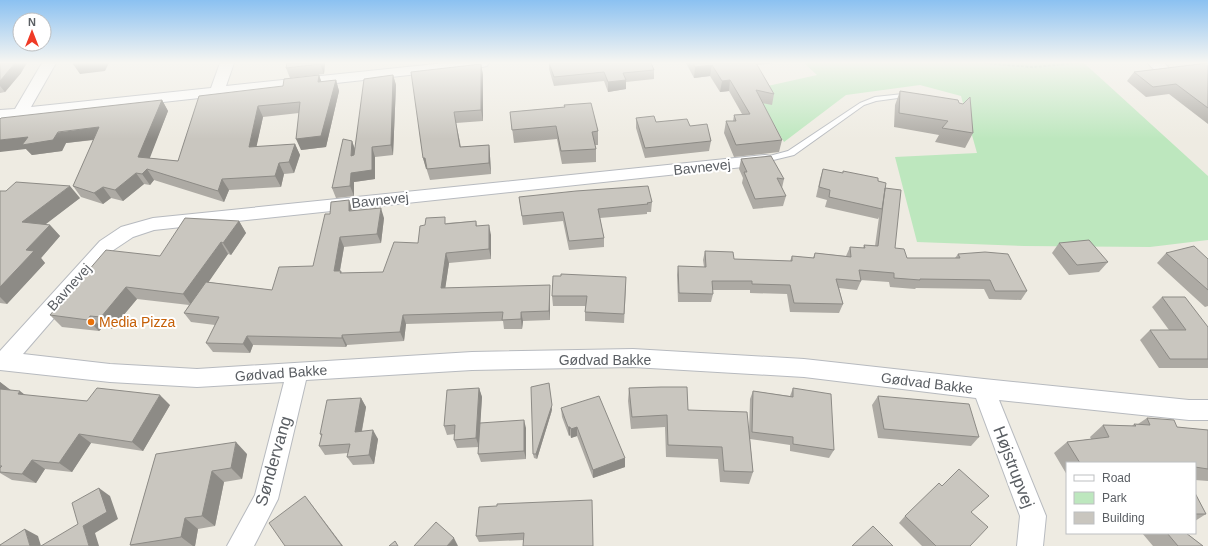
<svg xmlns="http://www.w3.org/2000/svg" width="1208" height="546" font-family="Arial,sans-serif">
<style>
.green{fill:#bde7be}
.lines{fill:none;stroke-linecap:round;stroke-linejoin:round}
.service-casing{stroke:#b7babf;stroke-width:2}
.minor-casing{stroke:#b7babf;stroke-width:2}
.path{stroke:#96c8a5;stroke-width:2;stroke-dasharray:3 1.5;stroke-linecap:butt}
.service{fill:#fff;fill-rule:evenodd}
.minor{fill:#fff;fill-rule:evenodd}
.wall{fill:#adaaa4}
.shaded-wall{fill:#8d8b86}
.building{fill:#c9c6bf;stroke:#8d8b86}
.food-dot{fill:#e8710a;stroke:#fff;stroke-width:1.5}
.labels{text-anchor:middle;stroke-width:4;stroke-linejoin:round;paint-order:stroke}
.street-label{font-size:14px;fill:#5a5e63;stroke:#fff}
.food-label{font-size:14px;fill:#c56008;stroke:#fff;text-anchor:start}
.near-street-label{font-size:17px;fill:#5a5e63;stroke:#fff}
</style>
<rect width="100%" height="100%" fill="#eeebe2"/>
<path class="green" d="M804 63H1084L1208 176V240L1150 247 1024 246 917 242 895 157 977 153 961 96 920 85 846 95 784 142 754 89 817 75Z"/>
<g class="lines">
<defs>
<path id="service" d="M903 94 906 96 905 97 876 101 864 105 794 155 765 162 761 160 762 158 788 151 860 103 875 97Z"/>
<path id="minor" d="M42 63H56L31 107 211 88 220 63H234L226 86 445 63H489L487 66 482 67 0 120V110L15 109Z
M1148 63H1164L1169 68 1167 71C1159 73 1153 70 1148 63Z
M765 155 771 156 773 160 771 164 154 230 133 237 112 251 23 354 110 364 197 369 472 352 633 349 804 359 984 379 1189 400H1208V420H1189L999 400 1046 516 1043 546H1017L1020 516 976 398 804 377 633 367 472 370 306 380 278 499 254 546H227L255 495 284 382 197 387 110 382 0 370V351L100 241 121 227 153 218Z"/>
</defs>
<use href="#service" class="service-casing"/>
<use href="#minor" class="minor-casing"/>
<path class="path" d="M985 63 1032 67 1078 63"/>
<use href="#service" class="service"/>
<use href="#minor" class="minor"/>
</g>
<path class="wall" d="M0 63 21 73 5 92 0 93Z
M325 63 324 74 290 78 286 68Z
M549 63H651L654 70V79L626 82V89L608 92 604 81 554 86 549 69Z
M686 63H775L757 65 774 94 772 105 762 103 782 140 779 152 734 157 724 133 726 121H733L734 115 742 114 729 91 720 92 710 76 694 78Z
M1208 63V124L1169 94 1146 97 1127 81 1134 72Z
M481 64 483 75V121L456 123 461 147 489 145 490 156 491 174 430 180 423 158Z
M319 75 321 82 336 80 339 91 326 147 301 150 299 113 263 117 256 147 295 144 300 155 294 173 284 174 281 187 229 190 224 202 154 180 150 185 144 184 123 201 111 198 103 204 81 197 73 186 94 140 66 143 62 151 32 155 26 149 162 100 168 111 149 158 178 161 283 86Z
M393 75 396 85 393 155 375 157V179L354 182V196L336 198 332 188 352 141 355 149Z
M900 91 959 103 973 133 965 148 935 142 939 135 894 127 895 105Z
M564 105 598 131V145H595L596 149V162L562 164 557 139 514 143 510 112 564 107Z
M636 118 656 122 690 126 711 141 709 151 645 158 636 128Z
M741 159 784 179 782 188 786 196 783 206 753 209 742 183 743 178 739 169Z
M823 169 878 181 885 190 895 248 907 258H955L958 254 1027 291 1021 300 989 299 984 289 916 288 915 289 890 287 889 282 860 280 861 281 857 290 839 288 843 304 839 313 790 312 787 294 750 293V290H712L713 294 711 302H678L677 275 678 266 704 267 703 260 705 251 734 259 790 261 792 256 813 258 815 253 846 256 850 247 863 248 864 245 875 246 879 217 878 219 825 207 827 200 816 197 820 179Z
M0 191 80 198 45 224 50 225 60 236 41 258 45 263 7 304 0 303Z
M519 197 652 202 651 212H647V214L600 218 604 238V247L569 250 563 221 523 225Z
M353 210 384 218 381 243 344 247 340 271H341L342 273 383 272 418 243 447 223 476 221 477 226 491 235V259L449 263 445 288 550 285V320L523 321 522 329H504L503 321 406 324 404 341 347 345 346 347 253 345 250 353 213 352 206 343 215 325 191 322 184 313 189 305 137 299 112 329 102 328 99 331 62 327 50 315 160 256 239 221 246 233 231 255 228 254 208 282 272 290 313 266Z
M1059 243 1108 262 1099 272 1069 275 1052 253Z
M1166 253 1208 259V306L1205 307 1157 263Z
M626 287 624 323 585 321V306H553L552 296Z
M1162 297 1208 327V368H1159L1140 340 1150 330H1169L1152 307Z
M0 382 10 390 25 395 87 401 170 405 143 451 91 443 72 472 45 469 36 483 12 480 0 473Z
M479 388 482 397 480 423 526 428V459L481 462 478 454 479 447 457 448 454 440 455 434 447 435 444 426Z
M629 388 749 432 750 399 753 391 790 396 793 388 834 450 829 458 790 451V445L750 439 753 472 749 484 720 482 718 459 666 457 665 427 631 429 628 401Z
M878 396 979 437 971 446 878 438 872 405Z
M361 398 366 407 362 431 378 439 374 464 353 465 347 457 348 453 325 455 319 446 321 436 320 434Z
M561 408 625 458V467L593 478 577 436 571 438 570 435 569 436 562 417Z
M552 410 537 459 534 458 533 454Z
M1147 418 1177 427 1208 430V481L1195 480V463H1067V475L1054 453 1067 442 1091 439 1090 437 1103 425 1132 426 1134 424H1138Z
M156 454H247L242 479 224 482 215 526 198 529 195 546H131L130 545Z
M1195 493 1206 514 1195 521Z
M592 500 524 540 479 542 476 536Z
M971 512 970 546H922L899 523 905 516Z
M1142 533H1186L1203 546H1153Z"/>
<path class="shaded-wall" d="M15 63H27L21 73 5 92 0 86V81Z
M83 63H109L105 71 80 74 73 64Z
M320 63H325L324 74 320 64Z
M481 64 483 75V121L481 110Z
M712 65 710 76 694 78 695 67Z
M319 75 323 86 318 82Z
M393 75 396 85 393 155 391 145Z
M336 80 339 91 326 147 301 150 296 139Z
M626 80V89L608 92V82Z
M730 80 729 91 720 92 722 81Z
M162 100 168 111 146 168 138 157Z
M258 106 263 117 254 158 249 147Z
M99 127 107 138 66 143 62 151 32 155 26 149 0 152V140Z
M352 141 355 150V165L351 156Z
M295 144 300 155 294 173 289 162Z
M489 145 490 156 491 174 489 163Z
M372 147 375 157V179L354 182V196L350 186 351 173Z
M423 158H425L428 169H426Z
M279 163 284 174 281 187 275 176Z
M147 169 154 180 150 185 142 174Z
M136 173 144 184 123 201 115 190Z
M222 179 229 190 224 202 218 191Z
M70 186 80 198 33 234 22 222Z
M103 187 111 198 103 204 94 193Z
M349 200 353 210 349 211Z
M381 208 384 218 381 243 377 234Z
M239 221 246 233 231 255 223 243Z
M50 225 60 236 41 258 45 263 7 304 0 297V287L26 250Z
M489 225 491 235V259L489 249Z
M340 237 344 247 338 281 334 271Z
M221 242 228 254 192 306 183 294Z
M446 253 449 263 444 297 441 288Z
M550 285V320L549 311Z
M126 287 137 299 112 329 101 317Z
M521 312 523 321 522 329 521 319Z
M403 315 406 324 404 341 400 332Z
M90 316 102 328 99 331 88 320Z
M342 335 347 345 346 347 342 338Z
M247 336 253 345 250 353 243 344Z
M0 382 12 391 0 394Z
M549 383 552 410 537 459 536 454Z
M479 388 482 397 479 447 476 438Z
M20 391 33 401 18 394Z
M160 395 170 405 143 451 132 442Z
M361 398 366 407 360 440 355 432Z
M524 420 526 428V459L524 451Z
M568 427H570V435L569 436Z
M577 427V436L571 438V429Z
M373 430 378 439 374 464 369 455Z
M79 434 91 443 72 472 59 463Z
M236 442 247 454 242 479 231 468Z
M625 458V467L593 478V470Z
M32 460 45 469 36 483 22 474Z
M212 471 224 482 215 526 202 516Z
M99 488 110 496 118 519 95 533 99 546H89L83 526Z
M305 496 312 505 343 546H342Z
M185 518 198 529 195 546H193L181 537Z
M25 529 38 536 41 546H30Z
M454 538 458 546H447Z"/>
<path class="building" d="M0 63H15L0 81Z
M74 63H83L73 64Z
M287 63H320V64L286 68Z
M549 63H651L654 70 623 73 626 80 608 82 604 72 554 77Z
M693 63H756L774 94 756 90 782 140 736 145 726 121H736L734 115 750 114 730 80 722 81 712 65 695 67Z
M1208 63V108L1176 84 1153 87 1134 72Z
M481 64V110L454 112 460 147 489 145V163L427 169 425 158H423L411 72Z
M319 75 318 82 336 80 321 136 296 139 300 102 258 106 249 147 295 144 289 162 279 163 275 176 222 179 218 191 147 169 142 174 136 173 115 190 103 187 94 193 73 186 99 127 58 132 53 140 22 145 28 137 0 140V119L1 118 162 100 138 157 178 161 199 96 283 86 284 79Z
M393 75 391 145 372 147V170L351 173 350 186 332 188 343 139 352 141 351 156 354 155 364 79Z
M900 91 958 100 959 103 963 104 970 97 973 133 942 128 948 121 899 113Z
M591 103 598 131 592 132 596 149 561 151 556 126 512 130 510 112 565 107 564 105Z
M654 116 656 122 687 119 690 126 707 124 711 141 645 148 636 118Z
M771 156 784 179 777 178 786 196 755 199 744 172H747L741 159Z
M823 169 843 173V171L878 178V181L886 183 882 209 829 197 830 190 819 187Z
M16 182 70 186 22 222 50 225 26 250 34 251 0 287V191H6Z
M648 186 652 202 647 203 648 204 598 209 604 238 569 241 563 212 522 216 519 197 576 191Z
M885 188 901 190 895 248 904 249 907 258H960L958 254 985 252 1008 254 1027 291H995L990 280 920 279V280L894 278V273L859 270 861 281 836 279 843 304 794 303 790 285 752 284V281H712L713 294 679 293 678 266 706 267 705 251 733 252 734 259 792 261V256L814 258 815 253 851 257 850 247 865 248 864 245 878 246Z
M349 200V211L381 208 377 234 340 237 334 271H341L340 273 383 272 394 242 418 243 420 226 425 225 426 218 445 217V224L476 221V226L489 225V249L446 253 441 288 550 285 549 311 521 312V319L502 320 503 312 403 315 400 332 342 335V338L247 336 243 344 206 343 219 317 184 313 206 282 272 290 279 267 313 266 325 214H330L331 202Z
M185 218 239 221 223 243 221 242 183 294 126 287 101 317 90 316 88 320 50 315 106 250 160 256Z
M1089 240 1108 262 1077 265 1059 243Z
M1194 246 1208 259V290L1166 253Z
M561 274 626 277 624 314 585 312 587 296H552L553 276H561Z
M1162 297H1185L1208 327V359H1170L1150 330H1186Z
M549 383 552 405 536 454H533L531 387Z
M661 387H687L688 410 747 412 753 472 724 471 722 447 668 445 667 415 632 417 629 388Z
M97 388 160 395 132 442 79 434 59 463 32 460 22 474 0 472V468L2 466H0V389L20 391 18 394 87 401Z
M479 388 476 438 454 440 455 425 444 426 447 390Z
M793 388 831 394 834 450 793 444V437L752 432 753 391 793 397Z
M599 396 625 458 593 470 577 427 571 429 570 427H568L561 408Z
M878 396 969 404 979 437 884 429Z
M361 398 355 432 373 430 369 455 347 457 350 444 319 446 322 434H320L327 400Z
M1147 418 1174 420 1177 427 1208 430V469L1195 467V463H1080L1067 442 1109 437 1103 425 1136 426 1134 424 1150 425Z
M524 420V451L478 454 480 423Z
M236 442 231 468 212 471 202 516 185 518 181 537 130 545 156 454Z
M959 469 989 496 971 512 988 527 970 546H936L905 516 939 483 942 486Z
M99 488 107 512 83 526 89 546H41L78 524 72 503Z
M1195 493 1206 514H1195Z
M305 496 342 546H285L269 523Z
M592 500 593 546H523L524 533 476 536 479 507 497 506V504Z
M436 522 454 538 447 546H414Z
M873 526 893 546H852Z
M25 529 30 546H0V545Z
M1167 533H1186L1203 546H1178Z
M395 541 398 546H389Z"/>
<linearGradient id="sky" x2="0" y2="1"><stop stop-color="#8bc1f1"/><stop offset="0.45" stop-color="#f7f6f2"/><stop offset="1" stop-color="#f7f6f2" stop-opacity="0"/></linearGradient>
<rect width="1208" height="139" fill="url(#sky)"/>
<circle class="food-dot" cx="91" cy="322" r="4"/>
<g class="labels">
<g class="street-label">
<text transform="translate(702 167) rotate(-6)" y="5">Bavnevej</text>
<text transform="translate(380 200) rotate(-6)" y="5">Bavnevej</text>
<text transform="translate(69 287) rotate(-48)" y="5">Bavnevej</text>
<text x="605" y="365">Gødvad Bakke</text>
<text transform="translate(281 373) rotate(-4)" y="5">Gødvad Bakke</text>
<text transform="translate(927 383) rotate(7)" y="5">Gødvad Bakke</text>
</g>
<g class="food-label">
<text x="99" y="327">Media Pizza</text>
</g>
<g class="near-street-label">
<text transform="translate(273 461) rotate(-74)" y="6">Søndervang</text>
<text transform="translate(1014 467) rotate(69)" y="6">Højstrupvej</text>
</g>
</g>
<rect x="1066" y="462" width="130" height="72" fill="#ffffff" stroke="#bdbfc1"/>
<rect x="1074" y="475" width="20" height="6" fill="#ffffff" stroke="#bdbfc1"/>
<text x="1102" y="482" font-size="12" fill="#5a5e63">Road</text>
<rect x="1074" y="492" width="20" height="12" fill="#bde7be" stroke="#bdbfc1"/>
<text x="1102" y="502" font-size="12" fill="#5a5e63">Park</text>
<rect x="1074" y="512" width="20" height="12" fill="#c9c6bf" stroke="#bdbfc1"/>
<text x="1102" y="522" font-size="12" fill="#5a5e63">Building</text>
<g transform="translate(32 32)"><circle r="19" fill="#ffffff" stroke="#bdbfc1"/>
<path d="M0-3L7 15L0 10L-7 15Z" fill="#ef3a26"/>
<text y="-6" font-size="11" font-weight="bold" text-anchor="middle" fill="#5a5e63">N</text>
</g>
</svg>
